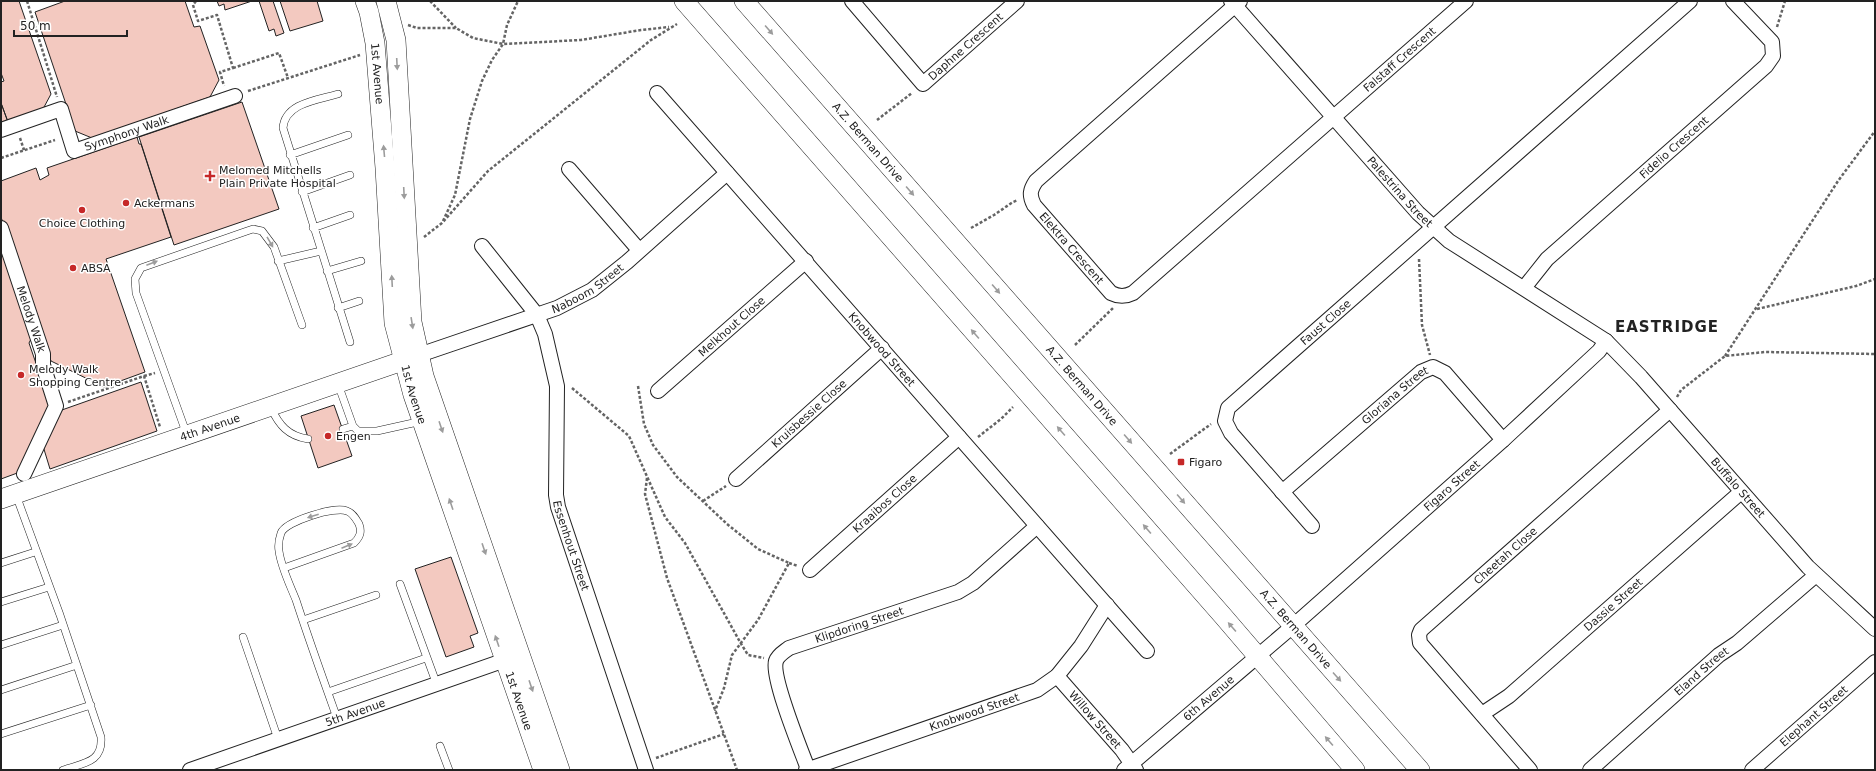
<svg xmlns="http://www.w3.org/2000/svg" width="1876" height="771" font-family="'DejaVu Sans',sans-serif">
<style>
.building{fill:#f3c9c0;stroke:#222}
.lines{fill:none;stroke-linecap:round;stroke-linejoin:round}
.lane-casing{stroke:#222;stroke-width:8}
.street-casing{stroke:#222;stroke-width:16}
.secondary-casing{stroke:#222;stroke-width:20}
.path{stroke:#646464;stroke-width:2.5;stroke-dasharray:3 2;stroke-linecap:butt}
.lane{stroke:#fff;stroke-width:7}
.street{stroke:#fff;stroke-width:14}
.secondary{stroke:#fff;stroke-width:19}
.oneway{fill:#9c9c9c}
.poi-dot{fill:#c62828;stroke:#fff;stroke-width:1.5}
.labels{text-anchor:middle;stroke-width:3;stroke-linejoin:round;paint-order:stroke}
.street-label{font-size:11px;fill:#222;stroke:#fff}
.poi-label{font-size:11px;fill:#222;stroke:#fff;text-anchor:start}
.district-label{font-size:15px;font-weight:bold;letter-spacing:1px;fill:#222;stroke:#fff}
</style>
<rect width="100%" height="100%" fill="#fff"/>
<path class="building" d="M1 1H19L51 94 43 109 8 122 1 103V82L4 81 1 73Z
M65 1H185L194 27 200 26 219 80 210 97 92 138 75 131 35 12Z
M217 1H252L225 10 224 4 219 6Z
M259 1H273L284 33 276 36 274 29 269 31Z
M280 1H317L323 21 290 31Z
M242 102 279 209 174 245 139 137Z
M1 103 8 122 1 124Z
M137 137 139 144H141L171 237 106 259 145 372 104 387 51 361 1 217V181L36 168 40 180 49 175 47 168Z
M1 245 32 337 29 343 51 407 20 472 1 479Z
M141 382 157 431 50 469 43 446 59 411Z
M334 405 352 456 318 468 301 416Z
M451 557 478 633 470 636 474 647 446 657 415 569Z"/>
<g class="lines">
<defs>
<path id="lane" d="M338 94C317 100 285 103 283 128L350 342
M290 155 348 135
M302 192 350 175
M313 228 350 215
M278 261 321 251
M327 271 361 261
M338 308 359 301
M338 384 353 426 358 431H377L422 421
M271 408C279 425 288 436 308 439
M343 429 353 426
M187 435 136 293 135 279 141 268 247 231 253 229 262 231 274 247 302 325
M16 495 60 615 101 737C103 763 83 763 63 770
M1 563 35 552
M284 568 354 543C360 537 362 532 359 524 356 519 353 513 347 511 335 506 286 521 281 533 279 539 278 546 279 551 281 567 290 585 296 600 309 640 323 679 337 718
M400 584 437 685
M1 602 49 587
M303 620 376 595
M243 637 278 739
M1 645 63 625
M1 690 77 665
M328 692 426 658
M1 734 91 705
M440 746 449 770"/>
<g id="street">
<path id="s1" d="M852 1 923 84 1017 1"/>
<path id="s2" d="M1231 1 1418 213 1449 241 1606 341 1641 377 1808 567 1875 629"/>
<path id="s3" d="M1240 1 1036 181C1030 190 1029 195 1034 205L1111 293C1119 297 1125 297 1133 293L1466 1"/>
<path id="s4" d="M657 93 1147 651"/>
<path id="s5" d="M1 130 61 109 74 151 235 96"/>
<path d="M569 169 639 250"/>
<path id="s6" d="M1 228 43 354V365L56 406 24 474"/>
<path id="s7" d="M482 246 537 315 545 334 557 386 556 495 558 507 646 770"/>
<path id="s8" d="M1524 288 1547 259 1766 66 1773 56 1772 42 1733 1"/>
<path id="s9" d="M419 355 557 308 592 290 627 262 727 173"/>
<path id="s10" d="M658 391 806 261"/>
<path id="s11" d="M736 479 882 348"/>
<path id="s12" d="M1282 492 1421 372 1433 367 1445 373 1503 440"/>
<path id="s13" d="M1312 526 1231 433 1225 421 1228 408 1690 1"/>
<path id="s14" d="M810 570 959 437"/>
<path id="s15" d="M1057 676 1122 750 1136 770"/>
<path id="s16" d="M1482 714 1509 696 1741 492"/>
<path id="s17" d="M808 769C801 750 771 677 776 661 778 655 784 652 789 648L958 592 973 583 1037 526"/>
<path id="s18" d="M190 770 514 657"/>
<path id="s19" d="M806 770 1037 690 1057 676 1081 646 1107 605"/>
<path id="s20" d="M1124 770 1293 626 1503 440 1599 351 1606 341"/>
<path id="s21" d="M1530 770 1420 643 1419 635 1421 630 1670 410"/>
<path id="s22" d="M1590 770 1719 655 1737 643 1816 575"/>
<path id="s23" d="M1752 770 1875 662"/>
</g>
<g id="secondary">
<path id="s24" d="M365 1 369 12 375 43 385 168 394 323 413 395 543 770"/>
<path d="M386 1 396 40 412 322 424 376 560 770"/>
<path d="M684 1 1223 616 1355 770"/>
<path id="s25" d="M744 1 1420 770"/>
<path id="s26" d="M1 499 414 357"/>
</g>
</defs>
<use href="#lane" class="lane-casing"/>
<use href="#street" class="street-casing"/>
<use href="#secondary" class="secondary-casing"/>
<path class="path" d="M27 1 57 97
M196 1 193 5 198 21 217 15 233 68 220 72 224 86
M430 1 456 28
M408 25 417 28H456L473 38 503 44 581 40 641 30 669 27
M1777 27 1785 1
M233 68 279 53 288 78
M248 91 360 55
M877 120 912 93
M20 138 24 150
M1 158 55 140
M443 221 455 195 470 119 482 81 492 60 503 44 507 25 518 1
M971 228 994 215 1013 202 1018 200
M424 237 442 223 488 171 651 40 677 24
M1419 259 1422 325 1430 355
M1757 309 1856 286 1875 279
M1075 345 1113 308
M1725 356 1838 181 1875 131
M144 376 155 373
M638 386 644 424 653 445 677 477 727 524 758 549 789 563 758 620 732 655 724 688 715 711
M572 388 629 436 665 517 685 543 740 642 748 655 764 658
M1677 397 1681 390 1725 356 1765 352 1875 354
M68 402 144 376 160 427
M978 437 1001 419 1013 407
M1170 454 1211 424
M647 478 645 494 667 578 737 770
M703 501 726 486
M789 563 798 566
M656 758 724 734"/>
<use href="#lane" class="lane"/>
<use href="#street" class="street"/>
<use href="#secondary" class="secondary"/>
</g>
<defs><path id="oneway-solid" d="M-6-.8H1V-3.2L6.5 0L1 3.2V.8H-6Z"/></defs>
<g class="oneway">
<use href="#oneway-solid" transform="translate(769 30) rotate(49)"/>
<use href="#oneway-solid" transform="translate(397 64) rotate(87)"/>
<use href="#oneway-solid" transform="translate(384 151) rotate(-95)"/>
<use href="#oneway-solid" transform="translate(910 191) rotate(49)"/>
<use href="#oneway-solid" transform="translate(404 193) rotate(87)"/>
<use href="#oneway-solid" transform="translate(270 242) rotate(60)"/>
<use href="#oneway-solid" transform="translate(152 263) rotate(-21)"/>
<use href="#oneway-solid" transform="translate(392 281) rotate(-93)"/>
<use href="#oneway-solid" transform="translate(996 289) rotate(49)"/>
<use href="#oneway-solid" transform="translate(412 323) rotate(81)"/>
<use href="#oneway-solid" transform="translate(975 334) rotate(-131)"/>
<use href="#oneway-solid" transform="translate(441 427) rotate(71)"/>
<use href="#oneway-solid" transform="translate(1061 431) rotate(-131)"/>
<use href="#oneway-solid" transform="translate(1128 439) rotate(49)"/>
<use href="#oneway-solid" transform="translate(1181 499) rotate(49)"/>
<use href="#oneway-solid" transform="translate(451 504) rotate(-109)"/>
<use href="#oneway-solid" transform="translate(313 516) rotate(162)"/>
<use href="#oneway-solid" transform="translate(1147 529) rotate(-131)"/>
<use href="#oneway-solid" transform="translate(347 546) rotate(-23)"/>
<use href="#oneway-solid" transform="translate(484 549) rotate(71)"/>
<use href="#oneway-solid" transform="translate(1232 627) rotate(-131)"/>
<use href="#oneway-solid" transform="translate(497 641) rotate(-109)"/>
<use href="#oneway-solid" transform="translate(1337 677) rotate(48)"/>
<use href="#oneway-solid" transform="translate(531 686) rotate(71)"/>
<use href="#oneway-solid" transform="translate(1329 741) rotate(-131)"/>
</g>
<g class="poi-dot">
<path d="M208 170h4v4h4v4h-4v4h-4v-4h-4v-4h4z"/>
<circle cx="126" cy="203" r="4"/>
<circle cx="82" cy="210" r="4"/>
<circle cx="73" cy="268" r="4"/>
<circle cx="21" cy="375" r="4"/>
<circle cx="328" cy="436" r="4"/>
<rect x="1177" y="458" width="8" height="8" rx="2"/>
</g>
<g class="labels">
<g class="street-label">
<text dy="4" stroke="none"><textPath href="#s1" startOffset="166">Daphne Crescent</textPath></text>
<text dy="4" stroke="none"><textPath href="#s3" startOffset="792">Falstaff Crescent</textPath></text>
<text dy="4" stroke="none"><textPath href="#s24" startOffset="74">1st Avenue</textPath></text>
<text dy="4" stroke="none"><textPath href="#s5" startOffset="163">Symphony Walk</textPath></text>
<text dy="4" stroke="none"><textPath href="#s25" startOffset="188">A.Z. Berman Drive</textPath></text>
<text dy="4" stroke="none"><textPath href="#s8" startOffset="206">Fidelio Crescent</textPath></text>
<text dy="4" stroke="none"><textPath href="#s2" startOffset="255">Palestrina Street</textPath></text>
<text dy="4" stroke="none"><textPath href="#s3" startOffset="355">Elektra Crescent</textPath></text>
<text dy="4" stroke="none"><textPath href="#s9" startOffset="182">Naboom Street</textPath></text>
<text dy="4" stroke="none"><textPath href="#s6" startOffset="96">Melody Walk</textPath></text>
<text dy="4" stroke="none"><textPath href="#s13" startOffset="280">Faust Close</textPath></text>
<text dy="4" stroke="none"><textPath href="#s10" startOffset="98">Melkhout Close</textPath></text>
<text dy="4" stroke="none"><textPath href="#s4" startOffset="341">Knobwood Street</textPath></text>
<text dy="4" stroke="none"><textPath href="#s25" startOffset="512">A.Z. Berman Drive</textPath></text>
<text dy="4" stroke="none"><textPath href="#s24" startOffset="398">1st Avenue</textPath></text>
<text dy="4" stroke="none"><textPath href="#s12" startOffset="149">Gloriana Street</textPath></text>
<text dy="4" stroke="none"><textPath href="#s11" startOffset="98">Kruisbessie Close</textPath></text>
<text dy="4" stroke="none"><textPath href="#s26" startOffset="221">4th Avenue</textPath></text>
<text dy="4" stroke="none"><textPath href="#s20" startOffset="434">Figaro Street</textPath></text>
<text dy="4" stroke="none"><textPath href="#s2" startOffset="708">Buffalo Street</textPath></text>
<text dy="4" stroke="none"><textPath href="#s14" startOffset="100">Kraaibos Close</textPath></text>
<text dy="4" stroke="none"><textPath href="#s7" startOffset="324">Essenhout Street</textPath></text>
<text dy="4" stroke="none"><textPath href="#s21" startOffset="294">Cheetah Close</textPath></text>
<text dy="4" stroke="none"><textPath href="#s16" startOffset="171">Dassie Street</textPath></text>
<text dy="4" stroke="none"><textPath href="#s17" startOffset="206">Klipdoring Street</textPath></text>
<text dy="4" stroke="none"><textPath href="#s25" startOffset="836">A.Z. Berman Drive</textPath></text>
<text dy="4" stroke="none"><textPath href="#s22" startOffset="149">Eland Street</textPath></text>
<text dy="4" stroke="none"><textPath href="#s20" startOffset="111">6th Avenue</textPath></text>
<text dy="4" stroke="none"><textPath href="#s24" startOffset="722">1st Avenue</textPath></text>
<text dy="4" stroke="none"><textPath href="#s18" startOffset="175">5th Avenue</textPath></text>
<text dy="4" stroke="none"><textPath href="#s19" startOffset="178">Knobwood Street</textPath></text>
<text dy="4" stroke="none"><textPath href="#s23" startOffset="82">Elephant Street</textPath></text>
<text dy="4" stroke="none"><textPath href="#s15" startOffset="58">Willow Street</textPath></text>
</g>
<g class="poi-label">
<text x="219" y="174">Melomed Mitchells<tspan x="219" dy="13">Plain Private Hospital</tspan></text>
<text x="134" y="207">Ackermans</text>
<text x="82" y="227" text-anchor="middle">Choice Clothing</text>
<text x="81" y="272">ABSA</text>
<text x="29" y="373">Melody Walk<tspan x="29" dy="13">Shopping Centre</tspan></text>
<text x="336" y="440">Engen</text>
<text x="1189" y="466">Figaro</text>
</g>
<g class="district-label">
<text x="1667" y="332">EASTRIDGE</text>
</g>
</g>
<rect width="1876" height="771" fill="none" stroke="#222222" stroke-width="4"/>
<path d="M14 30v6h113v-6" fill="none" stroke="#222222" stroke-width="2"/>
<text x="20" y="30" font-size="12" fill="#222222" stroke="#ffffff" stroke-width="3" paint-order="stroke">50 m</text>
</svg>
